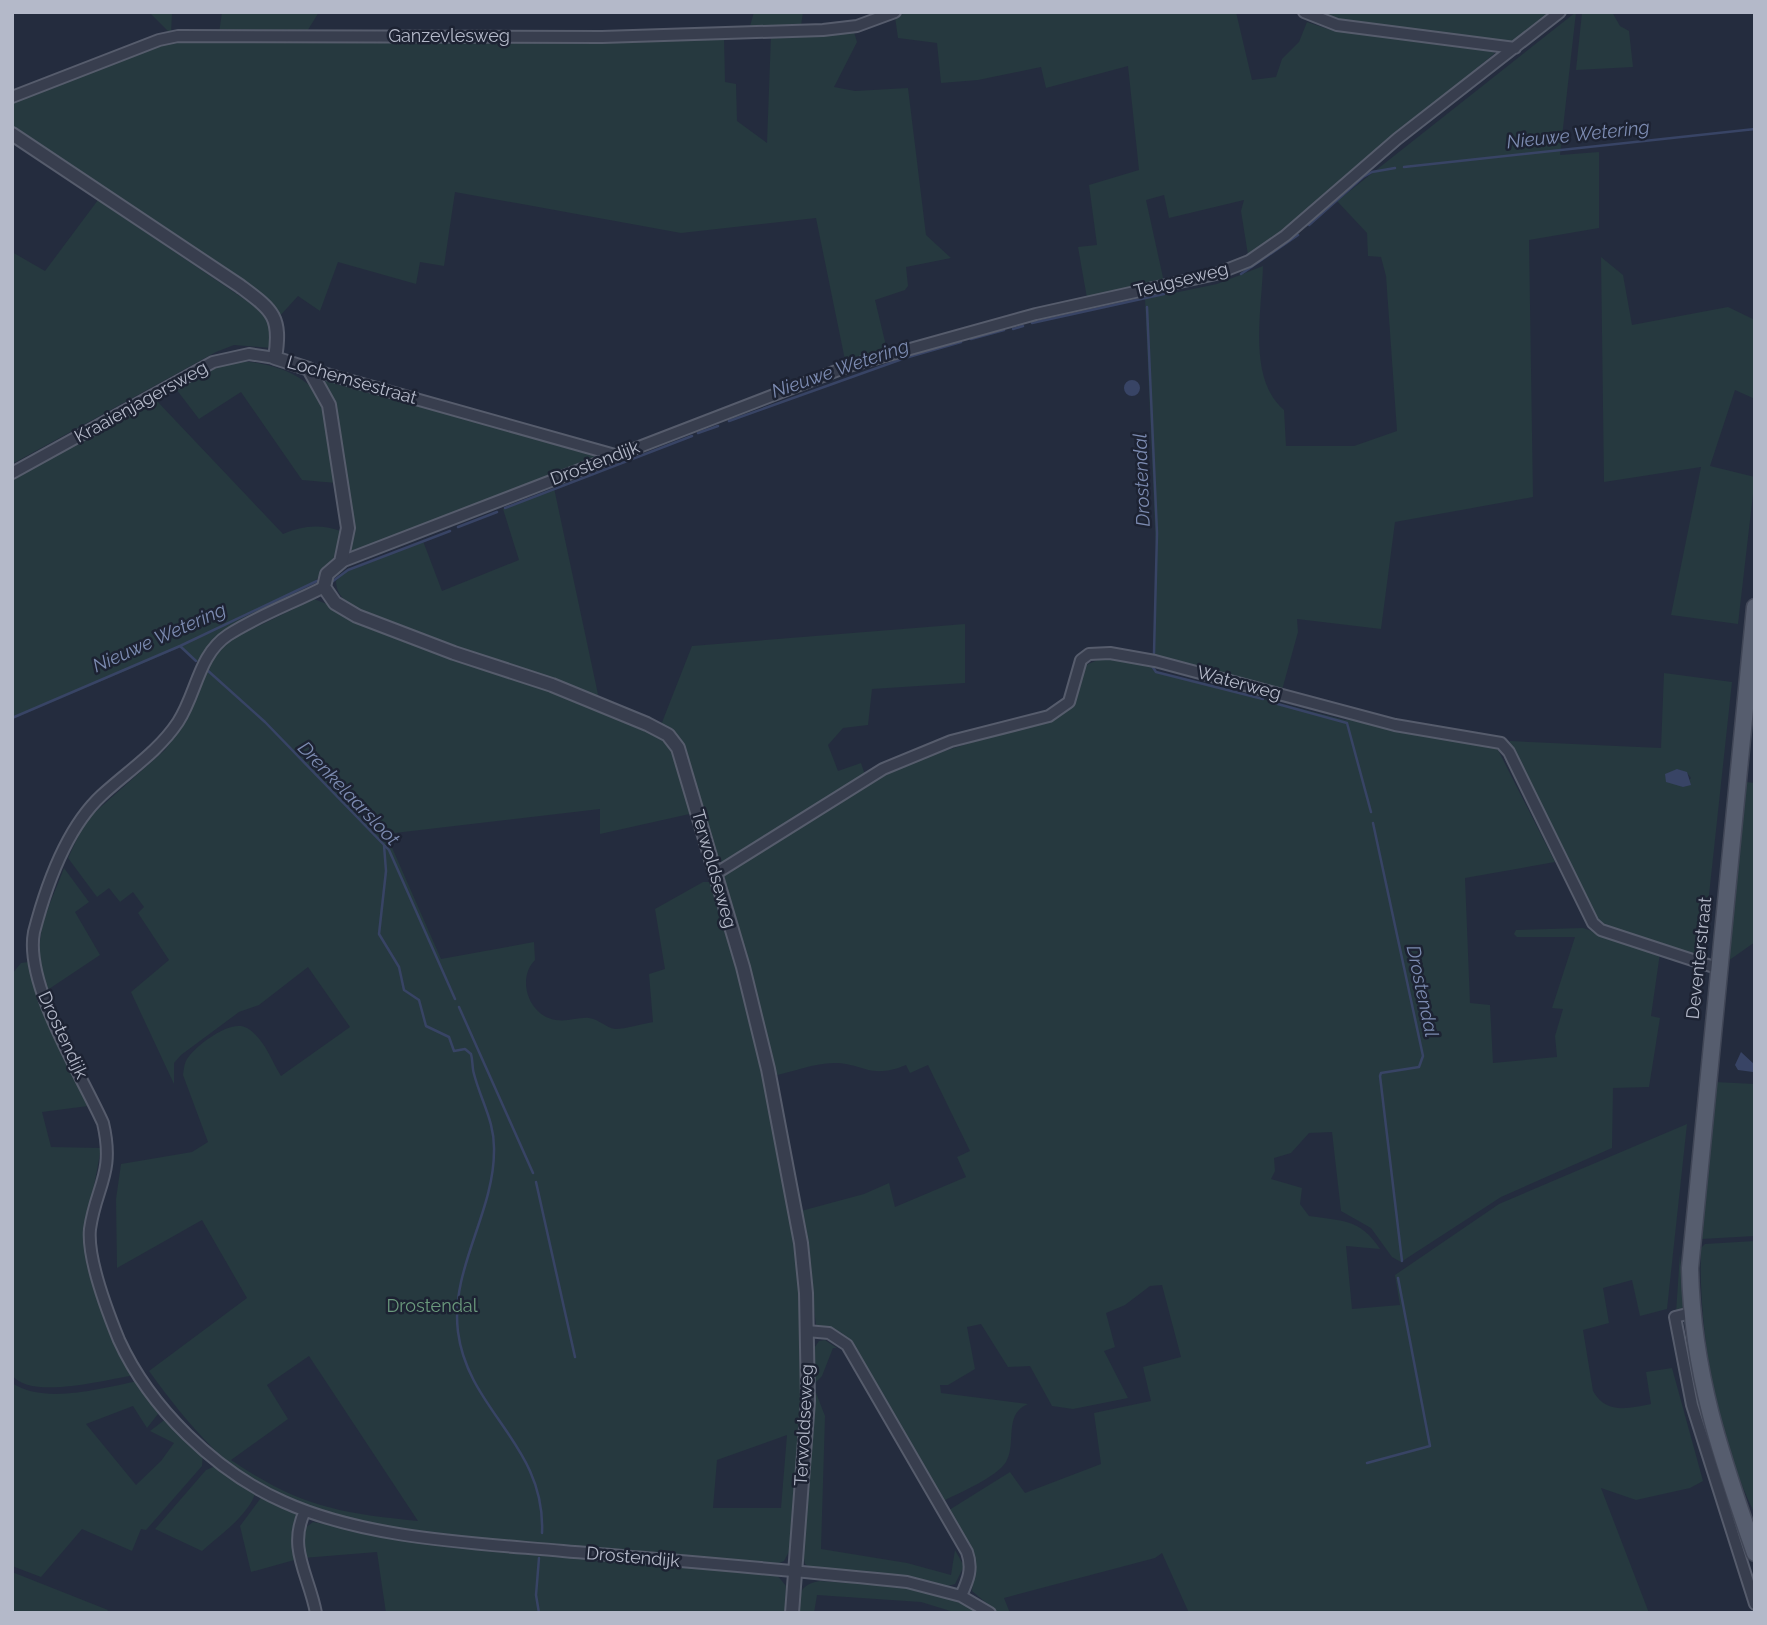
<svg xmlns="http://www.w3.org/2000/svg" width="1767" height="1625" font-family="Raleway,sans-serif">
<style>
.green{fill:#26393f;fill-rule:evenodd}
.water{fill:#384465}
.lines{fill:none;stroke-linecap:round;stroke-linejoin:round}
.stream{stroke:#384465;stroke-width:2.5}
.minor-casing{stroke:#565c6c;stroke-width:14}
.tertiary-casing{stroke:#565c6c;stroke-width:16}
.primary-casing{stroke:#414757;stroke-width:19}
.minor{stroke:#383e4e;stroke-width:10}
.tertiary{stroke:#383e4e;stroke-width:12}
.primary{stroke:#565d6e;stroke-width:16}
.labels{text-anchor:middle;stroke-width:5;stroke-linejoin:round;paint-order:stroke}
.street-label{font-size:18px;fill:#b4b9c9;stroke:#1d2333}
.park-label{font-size:18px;fill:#6b9a7d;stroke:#1d2333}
.water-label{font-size:19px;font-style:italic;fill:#7c8bb1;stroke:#1d2333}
</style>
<rect width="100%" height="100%" fill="#242c3e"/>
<path class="green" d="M149 12H172L171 34Z
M222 12H319L306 33H219Z
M754 12H803L801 26H750Z
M908 12H1236L1252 80 1276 77 1282 59 1299 42 1307 22 1328 29 1485 48 1495 53 1252 256 1248 255 1241 211 1244 200 1169 218 1164 195 1146 200 1164 282 1087 298 1078 247 1097 245 1089 185 1139 170 1128 66 1046 88 1041 67 978 80 941 83 937 43 898 38 895 17Z
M1313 12H1551L1512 42 1348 23Z
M1576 12 1560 155 1599 152V228L1529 240 1533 497 1395 522 1381 629 1297 619 1298 632 1282 690 1153 658 1156 551 1145 299 1217 284 1263 266C1262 310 1247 379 1284 410L1286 446H1354L1397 431 1386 276 1381 257 1368 256 1367 233 1337 201Z
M1612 12 1620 26 1629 31 1633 67 1576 70 1582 13Z
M854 32 857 42 834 87 855 91 908 88 926 235 951 258 906 267 908 286 905 290 875 300 887 350 845 360 816 218 681 233 455 192 444 266 420 262 416 284 338 262 320 311 298 296 278 318 12 130V102L140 50 173 41 724 37 725 82 736 84 737 121 767 143 771 35Z
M98 200 259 309 268 321 271 348 234 345 216 352 12 464V252L45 271Z
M1601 257 1623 275 1632 325 1728 307 1755 320V399L1735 390 1710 466 1755 477 1738 624 1671 615 1701 467 1604 482Z
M240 361C270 363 302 372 320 397L336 483 302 480 241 392 199 419 176 389 216 368Z
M323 377 606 456 354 552 350 548 320 381Z
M156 400 283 534C303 525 322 524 343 532 329 597 277 594 231 626 217 635 207 648 197 662L181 647 12 719V480Z
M554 488 599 699 367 614C353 606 336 599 336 581L341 574 423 541 442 591 519 560 503 509Z
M314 599 658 733 673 748 694 813 600 834V809L386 834 441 959 534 942 535 960C516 979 529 1016 556 1020 567 1022 579 1017 589 1018 599 1019 606 1028 615 1029 626 1029 641 1024 653 1022L649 974 665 969 655 909 703 882H714C763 1052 808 1229 803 1408 802 1454 796 1500 792 1546L784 1561 772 1566 660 1564 777 1575 786 1586 785 1613H386L377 1552 303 1558 301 1531 313 1522 437 1544V1534C382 1525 327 1517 276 1494 225 1471 181 1415 149 1371L247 1298 202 1220 117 1268 116 1199 121 1164 192 1152 208 1142 183 1075C184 1069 184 1064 187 1059 195 1046 231 1018 247 1028 264 1038 271 1060 281 1076L350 1027 308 967 259 1005 239 1012 181 1055 174 1063V1084L131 992 169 960 138 913 144 907 133 892 120 902 109 888 97 897 68 858 84 824 94 813 165 750 187 719 212 660 228 641ZM309 1356 418 1521C338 1513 299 1506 231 1460L288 1419 267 1385ZM787 1435 781 1508H713L717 1460Z
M965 624V683L872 689 868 725 843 728 828 745 838 771 861 763 865 775 719 868 667 729 661 725 692 646Z
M1105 657 1150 665 1154 671 1345 720 1354 719 1496 746 1555 862 1465 878 1470 1003 1490 1005 1493 1063 1557 1057 1555 1036 1563 1009 1552 1008 1575 937H1517L1514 934 1516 930 1583 928 1660 953 1651 1016 1660 1018 1649 1087 1613 1088 1612 1148 1501 1197 1401 1262 1392 1257 1371 1228 1341 1211 1332 1132 1309 1133 1291 1153 1274 1158 1275 1171 1271 1179 1302 1188 1300 1204 1309 1216C1341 1221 1360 1218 1380 1249L1346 1246 1352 1309 1400 1305 1395 1275 1499 1204 1687 1124 1667 1309 1640 1316 1632 1280 1603 1288 1609 1323 1583 1330 1593 1391C1606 1415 1629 1408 1651 1404L1646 1372 1672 1368 1703 1481 1690 1488 1636 1500 1601 1488 1649 1613H1189L1162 1553 1155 1558 1004 1598 1010 1613H998L972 1591 975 1562 946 1512 1010 1472 1025 1493 1101 1464 1094 1413 1151 1401 1143 1367 1181 1357 1162 1285 1150 1286 1125 1305 1106 1313 1115 1347 1104 1351 1128 1398 1073 1409 1052 1406 1030 1366 1008 1367 981 1324 967 1327 975 1369 948 1385H940L941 1393 1028 1404C1003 1414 1017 1443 1006 1462 997 1477 957 1494 941 1502L842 1333 816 1325 801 1211 864 1194 889 1183 895 1207 966 1177 957 1157 970 1151 928 1065 910 1073 906 1065C870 1080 863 1063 834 1063 815 1063 792 1072 773 1076L722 877 882 775 932 755 1064 713 1074 701 1086 665Z
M1664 673 1732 682 1702 960 1598 923 1510 752V741L1661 748ZM1677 769 1687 773 1691 778 1683 787 1674 782Z
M1746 782 1755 783V942L1728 961Z
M64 868 89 902 75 912 100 955 46 991C31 936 45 918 64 868Z
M28 962 35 991 88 1106 42 1112 51 1147 101 1148 86 1230 133 1372 130 1376C104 1380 30 1400 12 1375V974L21 963Z
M1715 1082 1755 1084V1236L1701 1239Z
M1755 1241V1514C1717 1438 1698 1332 1701 1248L1705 1244Z
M1680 1253 1683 1307 1676 1313Z
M1681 1319 1714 1454 1710 1458 1696 1413 1678 1320Z
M825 1340 837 1348H833L822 1376 813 1385 825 1416 821 1549 907 1563 951 1575 955 1550 964 1566 955 1584 948 1586 927 1581 817 1572 805 1564 802 1550 813 1350 819 1341Z
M138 1381 161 1410 147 1428 133 1406 86 1424 136 1485 161 1461 174 1443 150 1431 167 1418 203 1453 202 1466 146 1530 141 1529 132 1551 82 1529 41 1577 12 1566V1383C45 1405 102 1388 138 1381Z
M218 1465 256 1491C250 1514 220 1535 202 1551L155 1529 206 1470Z
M263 1495 296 1514 292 1538 298 1559 251 1572 240 1526Z
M12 1572 108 1610 106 1613H12Z
M820 1581C879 1585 932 1585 986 1613H957L921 1602 817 1595 814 1613H796C798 1595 800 1584 820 1581Z"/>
<path class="water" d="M1124 388a8 8 0 1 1 16 0a8 8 0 1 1-16 0Z
M1677 769 1687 772 1691 785 1683 787 1666 782 1665 774Z
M1741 1052 1755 1065 1753 1072 1738 1070 1735 1065Z"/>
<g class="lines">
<path class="stream" d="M1404 167 1755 129
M1309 225 1363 177 1372 172 1395 168
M1241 274 1298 235
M1147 307 1157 533 1154 653
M1032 323 1164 294
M1013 329 1023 326
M971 339 1004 330
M729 421 905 358 961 342
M698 433 718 426
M505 508 692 436
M458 527 497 512
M333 581 348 570 450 531
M180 646 196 661
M1152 666 1156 672 1263 699
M206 669 265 722 389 850 455 999
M1274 703 1347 723 1371 812
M12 718 180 646 317 581
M1373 823 1423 1056 1419 1067 1381 1073 1380 1076 1402 1261
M384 845 386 871 379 934 399 967 404 990 419 1000 426 1026 449 1037 454 1051 465 1049 471 1054C473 1061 472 1068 474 1074 481 1101 495 1122 494 1151 494 1213 450 1269 458 1332 468 1411 546 1445 542 1533
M459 1007 533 1173
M536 1182 575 1357
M1367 1463 1430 1446 1398 1278
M539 1558 536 1595 539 1613"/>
<defs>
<path id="minor" d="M1304 12 1337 25 1515 48
M12 97 159 40 178 36 602 37 823 30 857 26 895 12
M309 369 615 455
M12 473 213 362 249 354 275 358
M341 562 849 366 1036 314 1216 274 1249 261 1285 236 1397 139 1560 12
M324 587C293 603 257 616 228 635 198 655 197 693 178 722 158 752 128 771 102 795 66 828 46 886 34 932 24 984 81 1074 103 1123 115 1174 96 1186 90 1229 87 1258 108 1313 119 1340 150 1408 216 1472 284 1502 366 1539 474 1543 563 1551 678 1561 792 1570 907 1582L961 1596 990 1613
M715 874 883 769 951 741 1049 716 1069 702 1081 660 1089 654 1110 653 1155 661 1395 725 1501 743 1509 752 1593 923 1601 930 1717 968
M1691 1313 1675 1317 1692 1405 1755 1604
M807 1331 829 1333 847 1345 967 1552C973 1569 968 1580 961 1596
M305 1511C287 1548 309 1575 316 1613"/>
<path id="tertiary" d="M12 134 240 286C272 310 282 316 275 358L309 369 329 405 348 528 341 562 327 574 324 587 335 603 357 616 454 653 552 685 647 724 668 735 678 748 743 967 768 1069 801 1243 806 1293 808 1401 792 1613"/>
<path id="primary" d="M1755 607 1690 1268C1692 1372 1721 1456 1755 1553"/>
</defs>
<use href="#minor" class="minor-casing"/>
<use href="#tertiary" class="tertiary-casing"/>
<use href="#primary" class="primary-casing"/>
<use href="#minor" class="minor"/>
<use href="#tertiary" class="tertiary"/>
<use href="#primary" class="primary"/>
</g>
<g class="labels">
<g class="street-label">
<text x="449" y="42">Ganzevlesweg</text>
<text transform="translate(1181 280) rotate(-14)" y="6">Teugseweg</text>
<text transform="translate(352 380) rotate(16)" y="6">Lochemsestraat</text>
<text transform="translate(141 402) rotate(-29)" y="6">Kraaienjagersweg</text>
<text transform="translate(595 463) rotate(-21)" y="6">Drostendijk</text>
<text transform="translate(1239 683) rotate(15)" y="6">Waterweg</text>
<text transform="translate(714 869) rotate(74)" y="6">Terwoldseweg</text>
<text transform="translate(1699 958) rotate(-84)" y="6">Deventerstraat</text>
<text transform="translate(63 1035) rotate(65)" y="6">Drostendijk</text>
<text transform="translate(804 1425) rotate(-87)" y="6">Terwoldseweg</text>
<text transform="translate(633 1557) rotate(5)" y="6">Drostendijk</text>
</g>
<g class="park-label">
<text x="432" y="1312">Drostendal</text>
</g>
<g class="water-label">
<text transform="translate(1578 134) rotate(-6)" y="7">Nieuwe Wetering</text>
<text transform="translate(840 368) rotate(-19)" y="7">Nieuwe Wetering</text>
<text transform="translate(1141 480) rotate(-92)" y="7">Drostendal</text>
<text transform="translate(159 637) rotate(-24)" y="7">Nieuwe Wetering</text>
<text transform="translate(349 793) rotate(46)" y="7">Drenkelaarsloot</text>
<text transform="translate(1423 991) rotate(78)" y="7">Drostendal</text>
</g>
</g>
<rect width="1767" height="1625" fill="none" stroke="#b4b9c9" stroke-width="28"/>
</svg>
